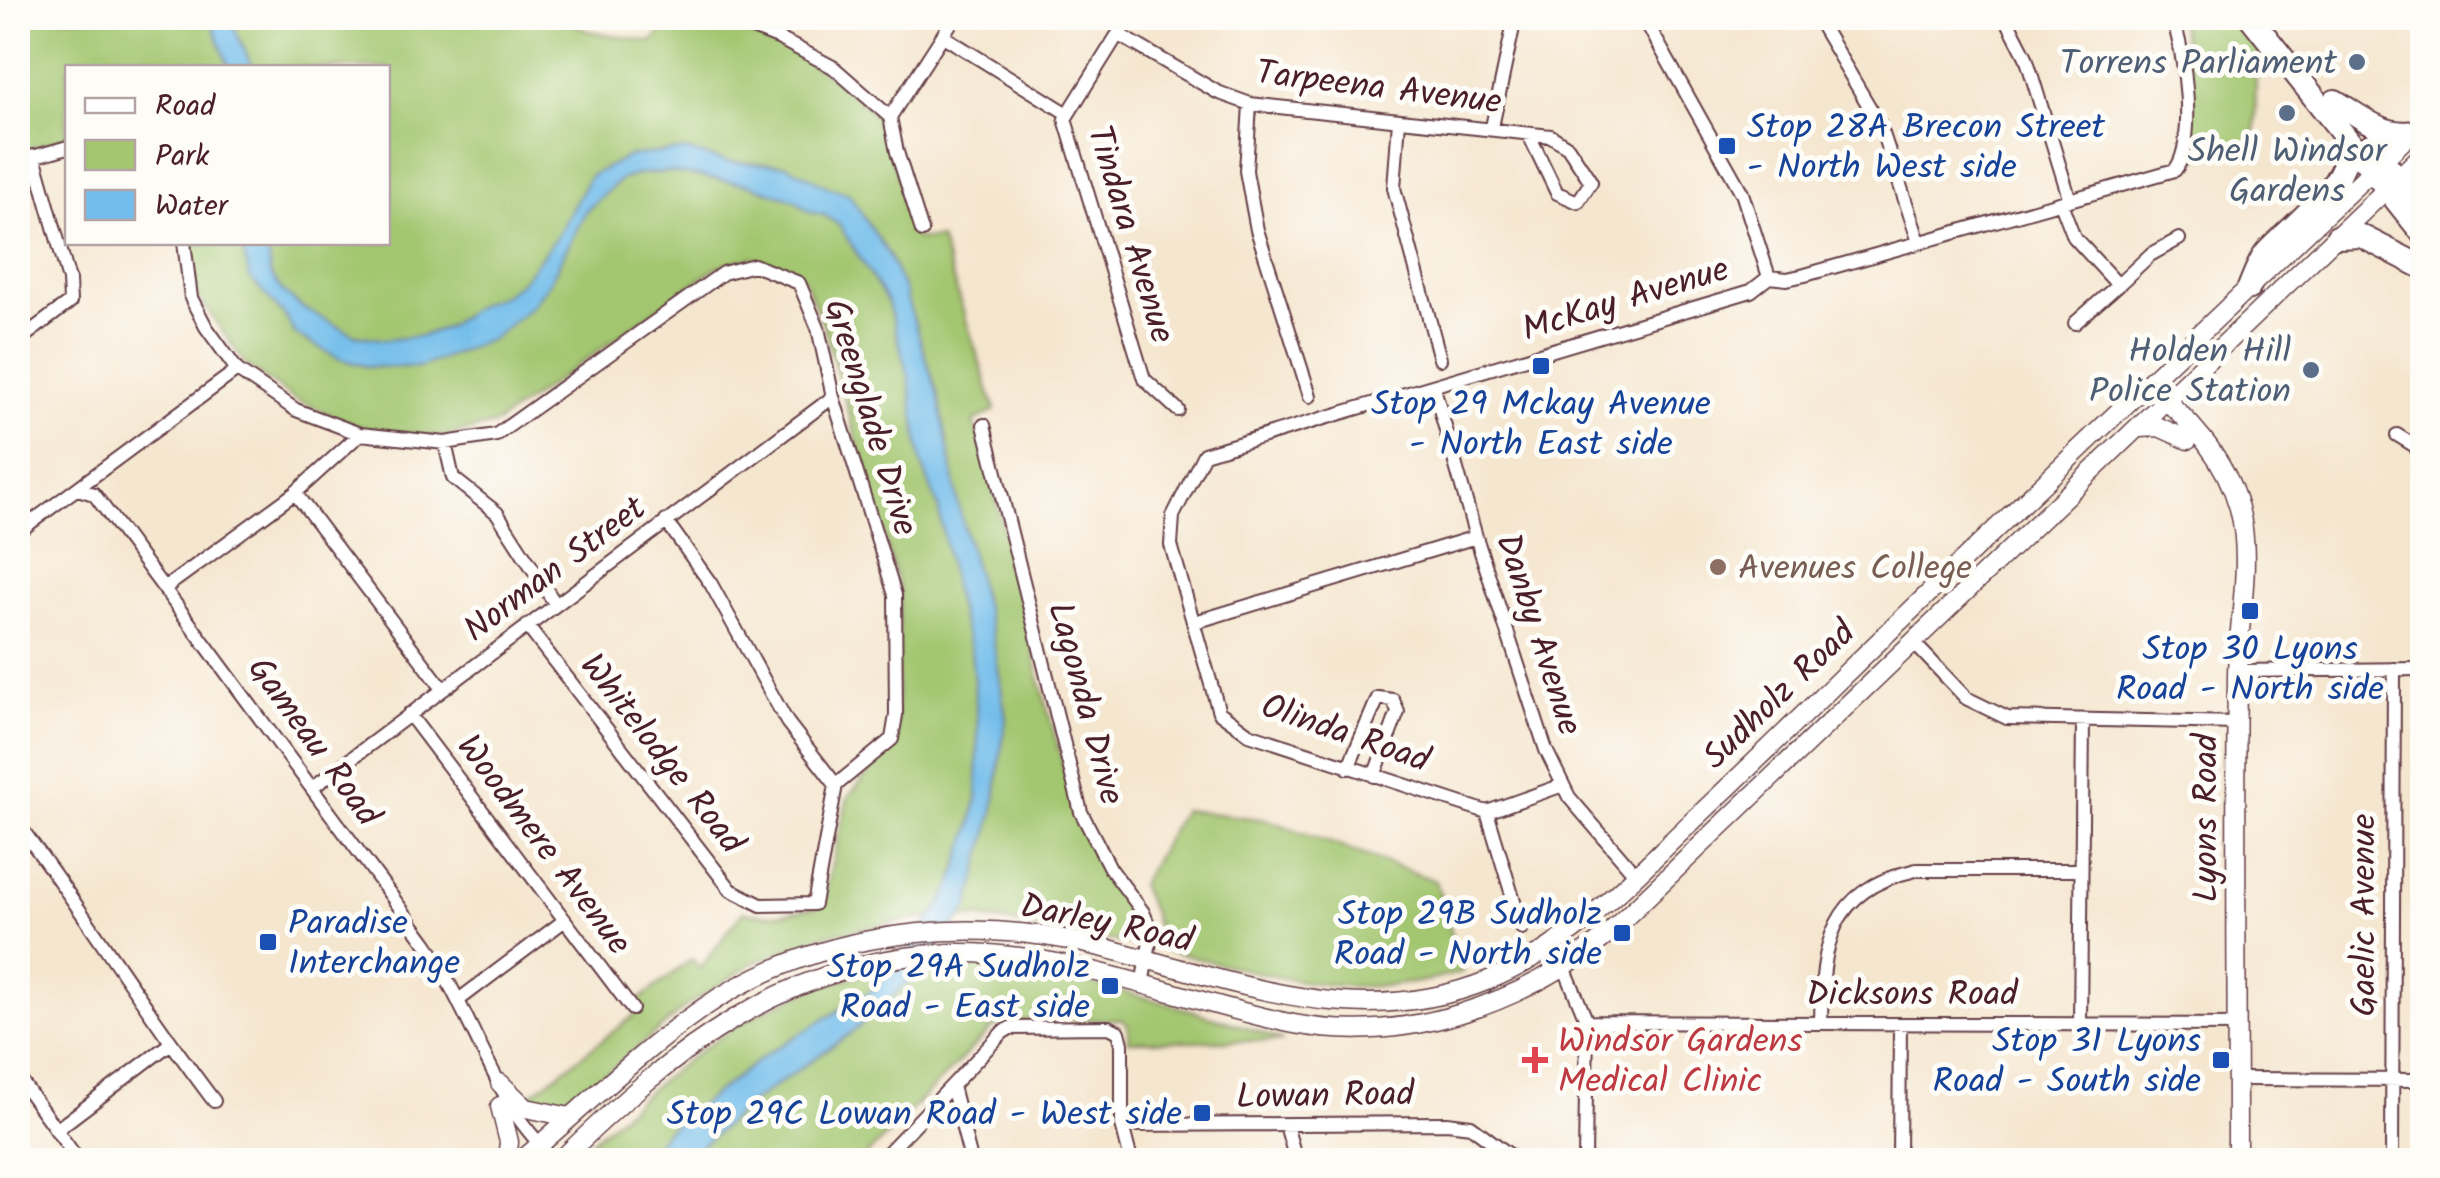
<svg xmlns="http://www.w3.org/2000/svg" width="2440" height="1178" font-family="Kalam,sans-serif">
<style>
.green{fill:#a3c66f;stroke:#76724d;stroke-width:2.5}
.water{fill:#72bdeb;stroke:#5e6e8b;stroke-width:2.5}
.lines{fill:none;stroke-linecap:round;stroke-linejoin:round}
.street-casing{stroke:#643d44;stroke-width:16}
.secondary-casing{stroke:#643d44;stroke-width:21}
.highway-casing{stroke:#643d44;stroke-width:26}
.street{stroke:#fff;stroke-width:12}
.secondary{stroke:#fff;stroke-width:18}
.highway{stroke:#fff;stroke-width:22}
.service-dot{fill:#5c6f8a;stroke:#fdfcf7;stroke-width:4}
.transit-dot{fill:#1a4fb4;stroke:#fdfcf7;stroke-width:4}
.education-dot{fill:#8d6e63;stroke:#fdfcf7;stroke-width:4}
.health-dot{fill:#e0444e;stroke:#fdfcf7;stroke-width:4}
.labels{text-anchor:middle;stroke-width:10;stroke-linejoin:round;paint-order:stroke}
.service-label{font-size:35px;fill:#4e5e75;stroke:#fdfcf7;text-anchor:end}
.street-label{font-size:35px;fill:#4a1f2b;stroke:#fdfcf7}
.transit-label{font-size:35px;fill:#164399;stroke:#fdfcf7;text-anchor:end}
.education-label{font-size:35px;fill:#785e54;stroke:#fdfcf7;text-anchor:start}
.health-label{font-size:35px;fill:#be3a42;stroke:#fdfcf7;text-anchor:start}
</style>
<rect width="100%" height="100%" fill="#fdfcf7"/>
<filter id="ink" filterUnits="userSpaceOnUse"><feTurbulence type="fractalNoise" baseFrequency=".01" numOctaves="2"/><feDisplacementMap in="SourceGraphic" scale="20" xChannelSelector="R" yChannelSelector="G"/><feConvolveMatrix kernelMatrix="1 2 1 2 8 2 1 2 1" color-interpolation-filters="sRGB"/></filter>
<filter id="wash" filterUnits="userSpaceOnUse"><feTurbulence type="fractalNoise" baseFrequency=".0048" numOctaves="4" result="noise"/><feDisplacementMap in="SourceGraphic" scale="40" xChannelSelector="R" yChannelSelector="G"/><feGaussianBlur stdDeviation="2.25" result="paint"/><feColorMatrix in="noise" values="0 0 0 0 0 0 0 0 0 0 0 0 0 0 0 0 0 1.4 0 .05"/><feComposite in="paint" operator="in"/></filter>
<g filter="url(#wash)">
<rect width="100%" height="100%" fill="#f5e6cf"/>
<path class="green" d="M18 18H565L588 31 652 42 673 18H709L796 52 846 88 881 120 916 239H940L995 410 973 423 982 442 1043 693 1080 825 1104 875 1130 906 1142 946 977 917 914 919 821 936 755 962 688 1005 579 1097 556 1105H537L525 1099 631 1018 638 1011 635 1003 692 959 700 969 743 911C767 919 797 911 822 906L848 797 896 741 900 592 824 327 803 277 753 257 717 267 494 425 440 437 360 427 292 398 246 365 195 292 190 243 388 242V68H68L67 137 18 152Z
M2178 18H2233L2265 57 2256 68 2255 156 2227 150 2207 157 2191 156C2191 108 2192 64 2178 18Z
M1183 810 1268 820 1436 881 1463 972C1350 1005 1273 975 1163 950L1152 911 1140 885Z
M949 964C1032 966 1100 984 1179 1007 1214 1018 1250 1027 1283 1041H1128V1025L1121 1019 1003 1021 990 1030 862 1160H570C692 1051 777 971 949 964Z"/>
<path class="water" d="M210 18H230L252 67H229Z
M684 150 728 162 787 165 830 188 849 194 887 252 903 287 939 398 959 508 993 638 1006 718 993 814 968 908 923 969 855 1030 752 1102 685 1160H642L665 1132 767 1054 874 989 940 906 952 884 971 827 977 799 978 727 971 651 956 602 938 506 921 462 909 378 888 303 839 225 824 215 809 212 795 200 747 184 671 172 638 174 620 180 586 211 549 283 532 306 492 339 420 367H369L340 359 295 334 285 316 250 278 241 243H268L270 273 283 292 303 308 355 335 385 340 421 336 445 328 478 305 504 295 522 281 556 238 590 176 629 156Z"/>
</g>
<g filter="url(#ink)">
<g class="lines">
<defs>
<path id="street" d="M727 18 778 38 833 67 890 117
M1128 18 1065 119 1144 379 1178 410
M1644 18 1742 193 1769 277
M1817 18 1880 125 1919 242
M2006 18 2026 57 2070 200
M1118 34 1217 92 1250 104 1551 136 1568 147 1591 182 1578 202 1557 193 1529 135
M943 36 1068 114
M1250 104 1246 171 1257 230 1310 396
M1399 120 1394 188 1440 359
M1492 127 1515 18
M18 161 68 147
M2061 203 2074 237 2118 285 2150 255 2179 239
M922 231 897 152 890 117 954 18
M184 242 191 298 206 327 237 370 296 410 360 434 445 443 496 435 723 273 754 265 799 283 818 328 833 397 895 595 896 715 892 739 836 785 814 904 761 905 731 890 527 626
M1769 277 1787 279 1805 275 2175 170C2197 143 2185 50 2172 18
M2075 323 2118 285
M18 341 70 302 69 280 34 156
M1434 388 1476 537 1546 750 1569 797 1636 875
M984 425 1081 812 1110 868 1143 912 1148 924 1150 942 1142 984
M2397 435 2415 446 2422 459
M445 443 453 478 497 513 556 605
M78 489 94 494 427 944C460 997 482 1056 514 1111 524 1128 540 1143 552 1160
M295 493 443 689
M666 521 711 584 787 722 836 785
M18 532 237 370
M165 588 295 493 360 434
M1195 622 1476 537
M1914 643 1966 698 2007 718 2238 723
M2237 671 2422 669
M409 714 632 1009
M1348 768 1378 698 1393 700 1398 712 1374 776
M1563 785 1487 812 1249 734 1219 712 1171 545 1173 516 1204 454 1751 291 1769 277
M312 788 833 397
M1487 812 1522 928
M18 824C86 914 145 1011 214 1101
M1555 945 1587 1022 1585 1160
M460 999 565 920
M1587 1022 2237 1025
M1821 1022C1822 944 1829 890 1916 870H2081
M2080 1025 2083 721
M18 1077 78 1160
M2237 1079 2422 1080
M952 1086 971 1160
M1122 1125 1447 1123 1471 1126 1516 1160
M1286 1125 1296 1160
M56 1130 171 1043
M881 1160 1002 1033 1010 1028 1109 1027 1119 1032 1122 1044V1125L1131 1160
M1899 1160 1900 1024
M2392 1160 2394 669"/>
<path id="secondary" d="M2145 384C2187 415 2225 457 2239 508 2253 561 2238 621 2237 675 2235 837 2237 999 2237 1160
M2140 428 2159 427 2188 440
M500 1083 526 1108 570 1117
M500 1106 509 1142 507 1160
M522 1160C581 1110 636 1055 700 1010 799 941 927 919 1045 936 1095 943 1144 959 1192 972 1292 1000 1389 1021 1489 980 1565 949 1623 888 1681 832 1735 781 1788 730 1841 678 2033 492 2228 307 2422 123
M561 1160C672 1051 789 957 953 953 1071 951 1180 1001 1294 1024 1405 1045 1520 1005 1606 936L2422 155"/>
<path id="highway" d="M2251 18 2422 233
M2335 101C2360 116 2383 137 2412 132
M2371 145 2422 209
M2337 237 2361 236 2422 267
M2249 288C2254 276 2259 261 2267 252 2291 226 2360 176 2345 137"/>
</defs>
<use href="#street" class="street-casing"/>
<use href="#secondary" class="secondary-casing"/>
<use href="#highway" class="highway-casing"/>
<use href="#street" class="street"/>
<use href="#secondary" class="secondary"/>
<use href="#highway" class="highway"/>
</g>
</g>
<g class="service-dot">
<circle cx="2357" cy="62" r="10"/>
<circle cx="2287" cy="113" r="10"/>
<circle cx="2311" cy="370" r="10"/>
</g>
<g class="transit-dot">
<rect x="1717" y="136" width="20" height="20" rx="5"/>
<rect x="1531" y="356" width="20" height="20" rx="5"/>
<rect x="2240" y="601" width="20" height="20" rx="5"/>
<rect x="1612" y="923" width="20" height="20" rx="5"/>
<rect x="258" y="932" width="20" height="20" rx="5"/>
<rect x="1100" y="976" width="20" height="20" rx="5"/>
<rect x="2211" y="1050" width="20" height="20" rx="5"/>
<rect x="1192" y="1103" width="20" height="20" rx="5"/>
</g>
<circle class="education-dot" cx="1718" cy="567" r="10"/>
<path class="health-dot" d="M1530 1045h10v10h10v10h-10v10h-10v-10h-10v-10h10z"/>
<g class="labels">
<g class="service-label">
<text x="2337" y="74">Torrens Parliament</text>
<text x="2287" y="162" text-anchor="middle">Shell Windsor<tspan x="2287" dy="40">Gardens</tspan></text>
<text x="2291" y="362">Holden Hill<tspan x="2291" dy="40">Police Station</tspan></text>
</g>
<g class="street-label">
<text transform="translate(1379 86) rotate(7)" y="12">Tarpeena Avenue</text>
<text transform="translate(1132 234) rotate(73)" y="12">Tindara Avenue</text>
<text transform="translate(1625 298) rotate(-17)" y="12">McKay Avenue</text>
<text transform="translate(872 417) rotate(73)" y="12">Greenglade Drive</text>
<text transform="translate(554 568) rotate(-37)" y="12">Norman Street</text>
<text transform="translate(1540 634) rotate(72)" y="12">Danby Avenue</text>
<text transform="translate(1778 694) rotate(-44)" y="12">Sudholz Road</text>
<text transform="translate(1087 703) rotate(75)" y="12">Lagonda Drive</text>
<text transform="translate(1346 732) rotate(19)" y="12">Olinda Road</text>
<text transform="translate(315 741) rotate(54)" y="12">Gameau Road</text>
<text transform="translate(663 753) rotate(52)" y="12">Whitelodge Road</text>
<text transform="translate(2205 818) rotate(-90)" y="12">Lyons Road</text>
<text transform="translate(545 844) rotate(53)" y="12">Woodmere Avenue</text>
<text transform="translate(2363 915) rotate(-90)" y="12">Gaelic Avenue</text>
<text transform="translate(1107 922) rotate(12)" y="12">Darley Road</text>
<text x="1912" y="1005">Dicksons Road</text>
<text transform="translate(1325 1094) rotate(-1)" y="12">Lowan Road</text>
</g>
<g class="transit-label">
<text x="1747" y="138" text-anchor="start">Stop 28A Brecon Street<tspan x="1747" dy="40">- North West side</tspan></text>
<text x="1541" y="415" text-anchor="middle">Stop 29 Mckay Avenue<tspan x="1541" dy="40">- North East side</tspan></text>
<text x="2250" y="660" text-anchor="middle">Stop 30 Lyons<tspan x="2250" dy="40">Road - North side</tspan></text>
<text x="1602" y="925">Stop 29B Sudholz<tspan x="1602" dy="40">Road - North side</tspan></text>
<text x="288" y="934" text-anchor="start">Paradise<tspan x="288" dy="40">Interchange</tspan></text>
<text x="1090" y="978">Stop 29A Sudholz<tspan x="1090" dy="40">Road - East side</tspan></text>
<text x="2201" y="1052">Stop 31 Lyons<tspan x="2201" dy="40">Road - South side</tspan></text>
<text x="1182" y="1125">Stop 29C Lowan Road - West side</text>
</g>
<g class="education-label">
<text x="1738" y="579">Avenues College</text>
</g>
<g class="health-label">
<text x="1558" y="1052">Windsor Gardens<tspan x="1558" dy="40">Medical Clinic</tspan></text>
</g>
</g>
<rect width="2440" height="1178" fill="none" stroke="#fdfcf7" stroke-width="60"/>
<rect x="65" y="65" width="325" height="180" fill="#fdfcf7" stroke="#b5a4a5" stroke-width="2.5"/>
<rect x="85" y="98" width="50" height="15" fill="#ffffff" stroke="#b5a4a5" stroke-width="2.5"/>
<text x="155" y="115" font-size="30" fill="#4a1f2b">Road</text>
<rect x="85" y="140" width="50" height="30" fill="#a3c66f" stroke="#b5a4a5" stroke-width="2.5"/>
<text x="155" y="165" font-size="30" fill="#4a1f2b">Park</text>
<rect x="85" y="190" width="50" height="30" fill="#72bdeb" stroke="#b5a4a5" stroke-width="2.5"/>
<text x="155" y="215" font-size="30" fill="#4a1f2b">Water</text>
</svg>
